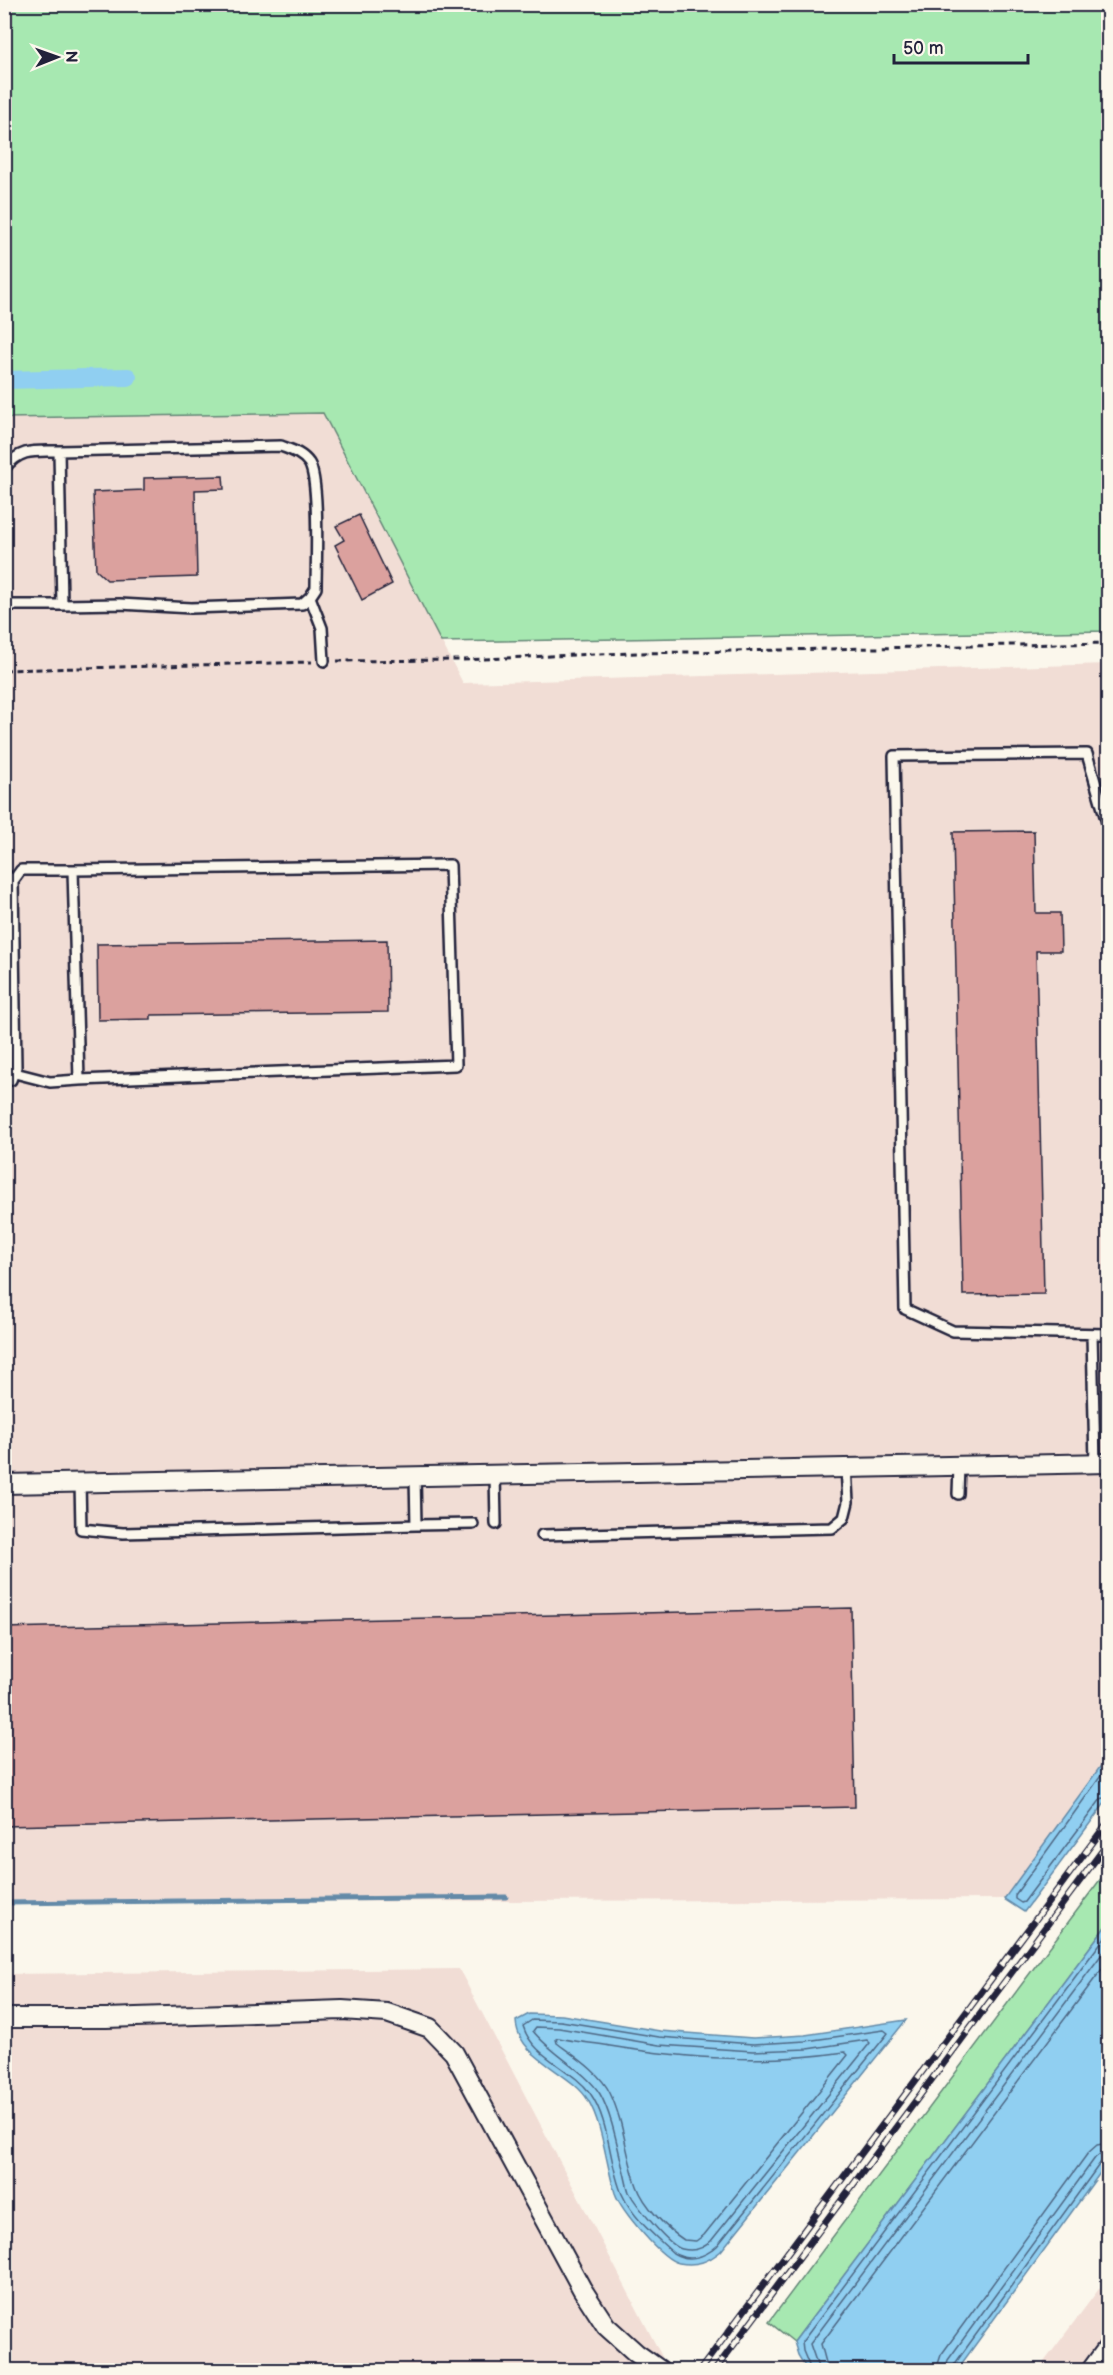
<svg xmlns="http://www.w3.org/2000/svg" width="1113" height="2375" font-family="'Balsamiq Sans',sans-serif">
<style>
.built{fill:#f1ddd5}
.green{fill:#a7e8b1;stroke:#648576;stroke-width:1.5}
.water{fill:#90cff1;stroke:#648aa8;stroke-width:1.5}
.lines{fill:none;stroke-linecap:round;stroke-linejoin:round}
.shore{stroke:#4e6784;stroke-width:1.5}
.stream{stroke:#648aa8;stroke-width:5}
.canal{stroke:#90cff1;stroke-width:18}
.building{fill:#dba19e;stroke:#22223b;stroke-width:1.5}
.lane-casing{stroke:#22223b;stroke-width:14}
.street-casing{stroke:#22223b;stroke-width:22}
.path{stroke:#22223b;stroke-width:3;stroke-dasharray:6 4.5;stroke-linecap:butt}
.lane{stroke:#fbf7ec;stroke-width:9}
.street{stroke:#fbf7ec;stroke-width:18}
.rail-casing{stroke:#22223b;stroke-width:7}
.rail{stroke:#fbf7ec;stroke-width:4.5;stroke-dasharray:14;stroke-linecap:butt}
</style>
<rect width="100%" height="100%" fill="#fbf7ec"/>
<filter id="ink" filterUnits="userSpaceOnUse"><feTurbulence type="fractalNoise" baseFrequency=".0167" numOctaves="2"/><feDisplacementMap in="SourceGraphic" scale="12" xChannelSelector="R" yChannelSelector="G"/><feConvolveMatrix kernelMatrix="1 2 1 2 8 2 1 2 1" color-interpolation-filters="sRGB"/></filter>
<g filter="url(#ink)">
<path class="built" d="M323 413 463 683 1108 664V1756L1004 1899 5 1903 4 418Z
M459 1969 669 2370H5L4 1974Z
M1108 2277V2370H1038Z"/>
<path class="green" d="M4 5H1108V631L441 642 323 413 5 418Z
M1108 1869V1923L794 2342 769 2322Z"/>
<path class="water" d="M1108 1756V1799L1024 1912 1004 1899Z
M1108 1923V2162L957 2370H807L798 2355 794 2342Z
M529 2014 562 2015 660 2031 753 2038 805 2035 906 2020 721 2251C708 2262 697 2266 679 2263 662 2260 621 2210 615 2193 606 2165 603 2125 588 2100 570 2071 518 2059 516 2021Z"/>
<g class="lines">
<path class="shore" d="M1108 1766 1015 1895V1899L1021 1903 1024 1902 1101 1799 1108 1796
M532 2020 561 2021 659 2037 753 2044 806 2041 884 2030 888 2033 717 2246C704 2258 688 2262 673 2253 654 2235 633 2218 622 2194 609 2165 610 2121 590 2093 572 2068 532 2057 523 2026Z
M536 2027 559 2028 659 2045 753 2051 807 2049 867 2040 870 2043 711 2241C703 2249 694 2252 682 2249 669 2246 636 2205 629 2192 626 2184 625 2174 622 2165 617 2144 611 2113 600 2094 585 2070 552 2055 533 2031Z
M559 2038C576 2042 593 2043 610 2046 690 2059 764 2064 845 2052L848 2055 704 2235 696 2241 684 2240C667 2229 644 2206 637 2186 626 2156 624 2122 610 2093 600 2072 574 2056 557 2043L556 2039Z
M811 2370 803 2351 802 2342 1108 1933
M819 2370 810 2344 1108 1946
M828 2370 821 2344 1108 1961
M936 2370 941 2355 1088 2153 1097 2145 1108 2143
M945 2370 948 2360 1095 2158 1101 2153 1108 2152
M953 2370 954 2365 1101 2162 1108 2159"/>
<path class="stream" d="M4 1903 506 1897"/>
<path class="canal" d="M4 380 128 377"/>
</g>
<path class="building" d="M223 476 224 489 195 490 197 577 107 580 96 570 93 492 144 490V478Z
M359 515 392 584 362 600 335 545 344 540 336 526Z
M1034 831 1036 913H1060L1061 951H1036L1044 1294 963 1295 953 832Z
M387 940 388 1012 151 1015V1019L98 1020 97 944Z
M851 1608 855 1807 4 1826V1628Z"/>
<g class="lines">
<defs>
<path id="lane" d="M59 451 281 446C291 450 302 453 309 463 320 480 316 563 316 588L310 597 302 604 191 608 120 604 62 605
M4 469C20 448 35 451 59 451L62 605H4
M310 597 322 628 324 661
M1108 826 1087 754 894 756 905 1309 953 1331 1108 1334
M73 870 450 865 456 1065 79 1080
M4 873 13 881 16 1067 11 1080 4 1081
M13 881 21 870H73L79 1080 50 1082 15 1073
M1092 1334 1095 1463
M495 1474 496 1524
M80 1482 81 1529 123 1533 416 1525 415 1476
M958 1494 959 1466
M416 1525 473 1524
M542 1535 832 1528 844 1518 848 1502 846 1467"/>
<path id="street" d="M4 1484 1108 1463
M4 2018H106L342 2010 387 2013 430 2028 454 2053 582 2289 606 2326 636 2353 660 2370
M1091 2370 1108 2347"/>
</defs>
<use href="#lane" class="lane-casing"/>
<use href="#street" class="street-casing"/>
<path class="path" d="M337 661 462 660 594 654 1108 643
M4 670 312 662"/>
<use href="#lane" class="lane"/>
<use href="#street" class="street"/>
<defs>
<path id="rail" d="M700 2370 1108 1822
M715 2370 1108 1843"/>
</defs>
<use href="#rail" class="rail-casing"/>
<use href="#rail" class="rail"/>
</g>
</g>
<rect width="1113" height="2375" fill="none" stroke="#fbf7ec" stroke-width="24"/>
<rect x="12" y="12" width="1089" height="2351" fill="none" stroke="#22223b" stroke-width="2" filter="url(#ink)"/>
<g transform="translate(57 57) rotate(89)" stroke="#fbf7ec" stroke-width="4.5" paint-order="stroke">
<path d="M0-4.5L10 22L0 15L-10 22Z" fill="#22223b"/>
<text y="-9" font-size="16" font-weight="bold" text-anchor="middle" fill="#22223b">N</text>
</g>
<path d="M894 54v9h134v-9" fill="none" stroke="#22223b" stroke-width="3"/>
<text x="903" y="54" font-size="18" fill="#22223b" stroke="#fbf7ec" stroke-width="4.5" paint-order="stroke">50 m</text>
</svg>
